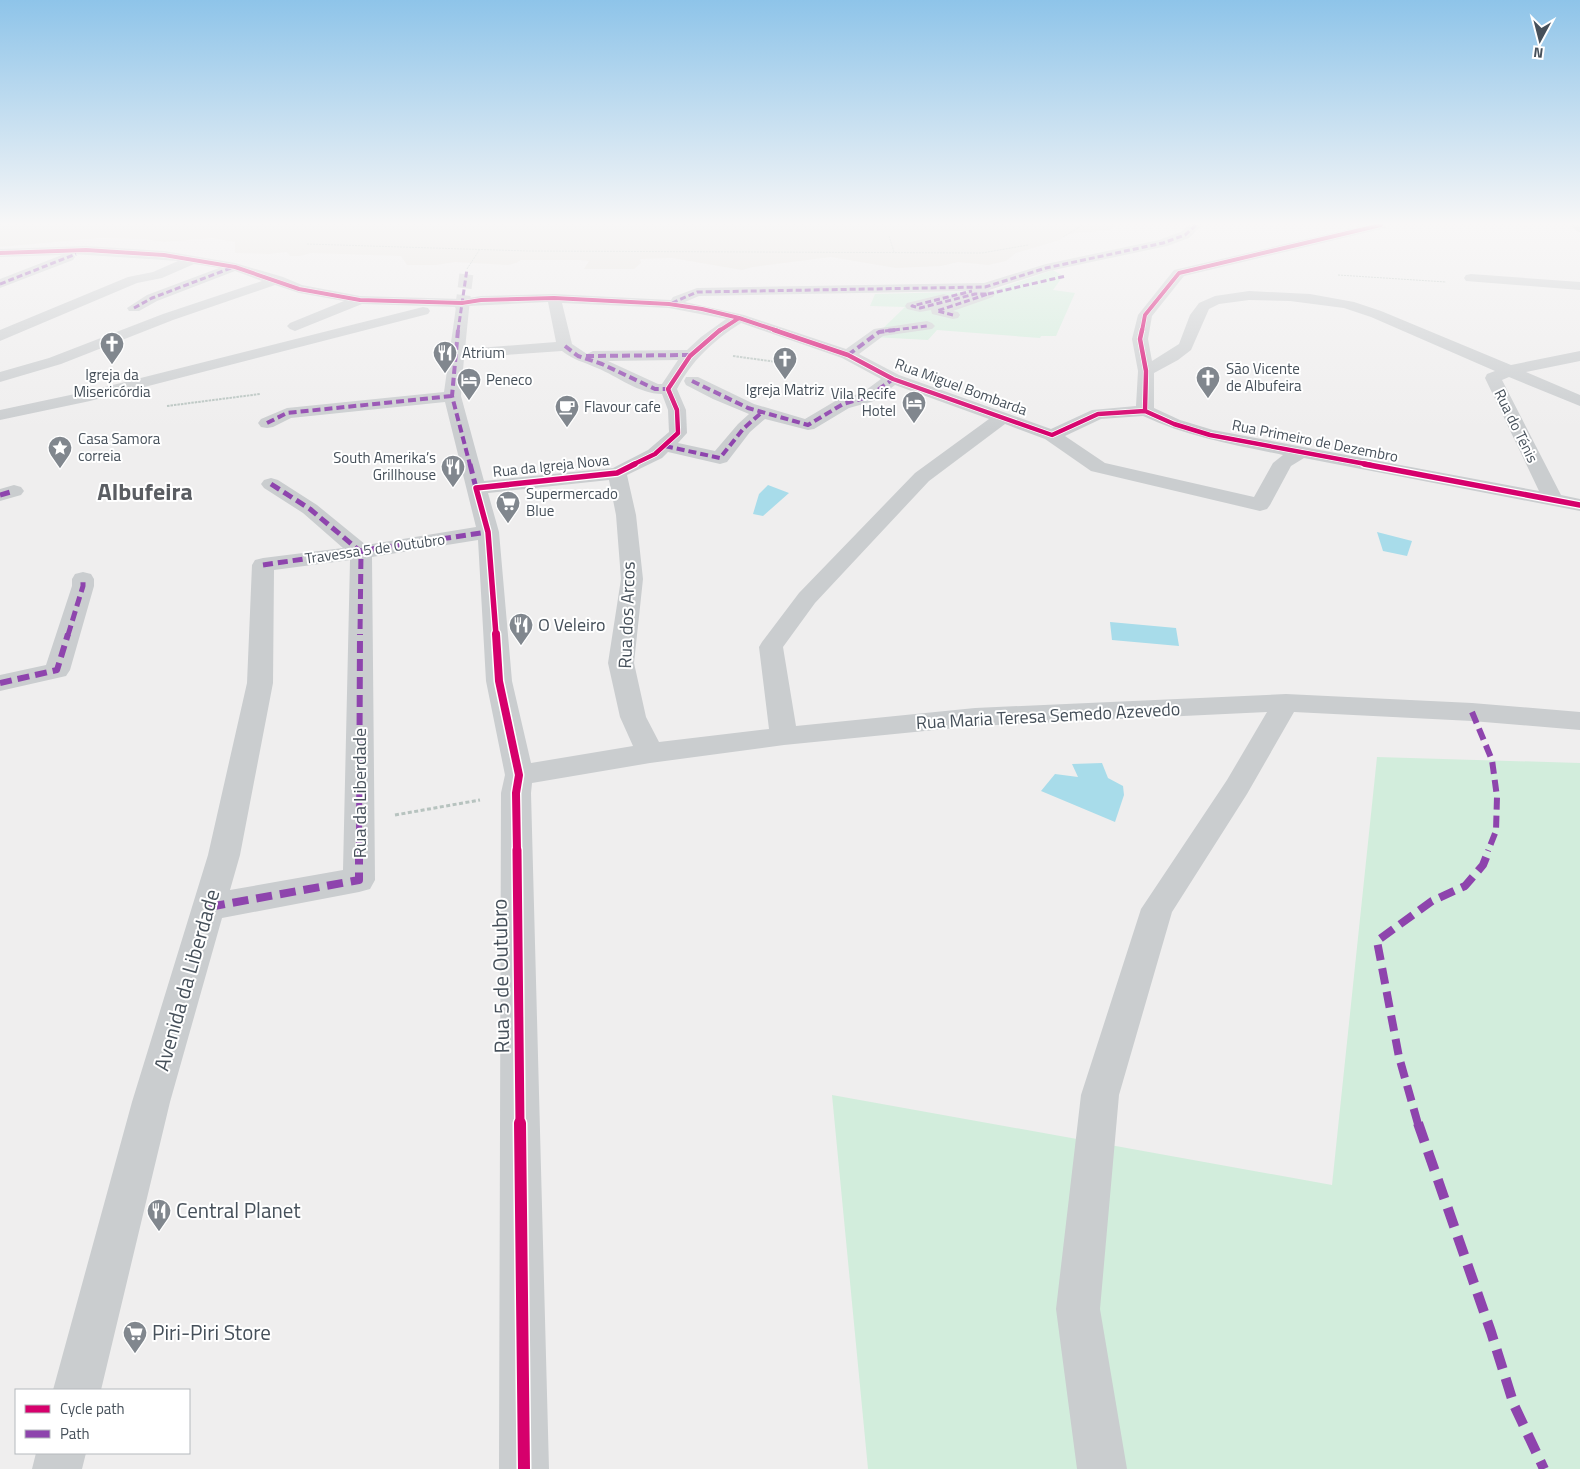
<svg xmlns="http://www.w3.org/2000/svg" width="1580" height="1469" font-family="'Titillium Web',sans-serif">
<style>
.green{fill:#d2eddc}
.sand{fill:#e6e3dd}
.water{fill:#a8dcea}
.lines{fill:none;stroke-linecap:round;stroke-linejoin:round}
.minor-tunnel{stroke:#cdced0;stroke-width:14;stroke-dasharray:14 7;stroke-linecap:butt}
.path-far2{stroke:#b7c3bf;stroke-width:1;stroke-dasharray:2 1;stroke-linecap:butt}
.path-far1{stroke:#b7c3bf;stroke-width:2;stroke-dasharray:2.5 1;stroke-linecap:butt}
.path{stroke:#b7c3bf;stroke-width:3;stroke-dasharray:4 2.5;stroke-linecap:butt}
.minor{fill:#cacdcf;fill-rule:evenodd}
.quiet-far5{stroke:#8e44ad;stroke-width:3;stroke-dasharray:6 3;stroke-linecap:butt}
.quiet-far4{stroke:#8e44ad;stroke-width:4;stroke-dasharray:8 4;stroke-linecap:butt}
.quiet-far3{stroke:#8e44ad;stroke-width:5;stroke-dasharray:10 5;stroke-linecap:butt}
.quiet-far2{stroke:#8e44ad;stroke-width:6;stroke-dasharray:12 6;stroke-linecap:butt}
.quiet-far1{stroke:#8e44ad;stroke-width:8;stroke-dasharray:16 8;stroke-linecap:butt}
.quiet{stroke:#8e44ad;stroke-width:10;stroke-dasharray:20 10;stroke-linecap:butt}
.cycleway-far5-casing{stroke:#fff;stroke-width:5}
.cycleway-far4-casing{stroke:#fff;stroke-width:6}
.cycleway-far3-casing{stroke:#fff;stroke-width:8}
.cycleway-far2-casing{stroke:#fff;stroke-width:11}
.cycleway-far1-casing{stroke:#fff;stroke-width:12}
.cycleway-casing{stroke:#fff;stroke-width:15}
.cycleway-far5{stroke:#d6006c;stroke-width:4}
.cycleway-far4{stroke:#d6006c;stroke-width:4.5}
.cycleway-far3{stroke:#d6006c;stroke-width:5.5}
.cycleway-far2{stroke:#d6006c;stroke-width:8}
.cycleway-far1{stroke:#d6006c;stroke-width:9}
.cycleway{stroke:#d6006c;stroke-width:12}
.labels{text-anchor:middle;stroke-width:4;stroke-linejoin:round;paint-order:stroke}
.far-poi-label{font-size:15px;fill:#46505a;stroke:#fff;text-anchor:start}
.far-street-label{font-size:15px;fill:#46505a;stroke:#fff}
.street-label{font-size:18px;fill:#46505a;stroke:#fff}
.poi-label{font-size:18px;fill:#46505a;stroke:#fff;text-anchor:start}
.near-street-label{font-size:21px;fill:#46505a;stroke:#fff}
.near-poi-label{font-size:21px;fill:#46505a;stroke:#fff;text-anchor:start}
.far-town-label{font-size:24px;font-weight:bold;fill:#5a5d62;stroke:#fff}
</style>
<rect width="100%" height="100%" fill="#efeeee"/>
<path class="green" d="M1053 270 1063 276 1053 290 1075 293 1056 336H1041L1040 338 937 330 928 340 874 337 905 307 870 306 875 294 992 291Z
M1377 757 1580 763V1469H868L832 1095 1332 1185Z"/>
<path class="sand" d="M0 225H1117L1109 230 1067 234 1060 240 1016 253 1006 261 988 265 958 262 941 266 896 268 831 257 753 267 742 270 672 258 640 259 641 263 634 269H584L589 261 580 260H521L516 263 508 265 455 262 436 265H407L401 256 311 253 300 256H290L287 252 269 254 235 253V242L212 238 165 242 143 239 99 238 0 247Z"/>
<path class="water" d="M768 485 789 493 763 516 753 514 759 494Z
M1377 532 1412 541 1407 556 1383 551Z
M1110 622 1176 628 1179 646 1112 640Z
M1102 763 1108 778 1123 786 1124 795 1115 822 1041 791 1055 774 1078 777 1072 764Z"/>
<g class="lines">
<path class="minor-tunnel" d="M462 309 467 269"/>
<path class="path-far2" d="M889 236 894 252
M1063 237 1083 225
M307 244 528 251 982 253 1028 245
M467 269 480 249
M1338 275 1446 282"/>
<path class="path-far1" d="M733 356 784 363
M167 406 260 394"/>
<path class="path" d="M395 815 480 800"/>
<path class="minor" d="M1189 225H1202L1189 238 1167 246 1049 271 989 290 995 294 993 297 953 311 958 312 960 315 958 318 953 319 932 314 931 310 920 312 907 309 905 306 907 303 944 294 950 296 969 291 699 296 685 302 744 315 846 349 874 329 927 321 932 323 935 326 932 329 883 336 859 354 899 375 1051 429 1092 410 1136 406 1138 371 1132 339 1138 315 1174 270 1367 225H1387L1385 228 1184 276 1152 316 1148 339 1152 361 1179 344 1190 315 1199 303 1215 296 1249 291 1310 294 1354 302 1381 311 1511 365 1580 351V361L1526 372 1580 395V406L1509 377 1502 380 1561 495 1580 499V511L1304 458 1291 466 1270 505 1267 509 1260 511 1091 471 1045 439 1005 424 929 481 815 603 783 647 796 726 975 708 1286 694 1472 703 1580 712V730L1472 721 1294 712 1247 794 1172 912 1119 1095 1100 1309 1127 1469H1077L1056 1309 1081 1095 1141 909 1227 780 1267 712 975 726 784 745 650 763 532 783 531 793 549 1469H499L501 793 505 775 486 681 478 540 372 557 375 880 370 889 359 892 222 918 170 1102 101 1390H53L132 1102 208 855 247 683 252 565 255 560 263 558 343 548 303 513 264 488 261 484 264 480 271 478 278 480 317 505 366 545 476 527 445 402 291 418 273 427 267 428 261 427 258 423 261 419 287 408 444 392 456 307 362 304 295 331 290 329 287 326 290 323 344 301 299 293 275 285 173 320 61 364 0 382V372L49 358 163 314 262 281 235 271 157 301 139 311H129L127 308 147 295 219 268 194 264 162 278 137 283 0 341V330L128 277 153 272 178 261 73 254 75 257 73 260 0 288V279L62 255 0 257V249L86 246 164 251 235 263 283 277 302 285 360 296 462 299 481 296 554 294 671 300 673 297 697 288 984 283 1046 264 1159 240 1181 232ZM1249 300 1290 301 1344 308 1371 317 1495 371 1487 374 1485 378 1539 491 1213 430 1180 420 1154 408V373L1178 360 1191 350 1209 309 1219 304ZM548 302 556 342 465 349 469 309 468 306ZM562 303 669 308 726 319 701 337 687 350 593 351 587 354 572 344ZM741 323 842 358 881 379 862 393 837 400 805 419 754 404 698 377H686L684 381 686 385 713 399 749 414 738 424 715 451 678 443 687 433 686 410 677 389C692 360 713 341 741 323ZM562 351C573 360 584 362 597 368 617 376 639 394 662 394L668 410 669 432 648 450 613 468 484 481 461 396 464 358ZM678 360 662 384H658L608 361ZM895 385 989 419 915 473 799 593 762 642 759 647 769 729 659 742 646 717 634 663 643 579 636 515 627 475 662 458 668 452 720 464 727 462 750 432 765 419 808 430 814 429 849 408 874 401ZM1143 416C1188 437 1235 445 1283 455L1273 463 1254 497 1105 463 1065 436 1101 419ZM609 480 616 515 621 579 608 663 620 717 633 746 531 763 512 681 499 532 488 493ZM350 560 343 870 230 890 240 855 273 683 274 570Z
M1571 225H1580V232L1576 231Z
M1471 274 1580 282V290L1466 281 1464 278 1466 275Z
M423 307 428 308 430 311 428 314 90 401 0 420V410L89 391Z
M14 485 21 487 24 491 21 495 0 501V489Z
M83 572 91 574 94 579V586L70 670 66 676 0 691V675L46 665 72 586V579L75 574Z
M36 1453H86L82 1469H32Z"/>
<path class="quiet-far5" d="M0 284 76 254
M988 294 1066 276
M672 303 697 292 985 287 1046 268 1163 243 1185 235 1196 225
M134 308 152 298 231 268
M953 315 937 311 988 294H975L920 308 912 306 972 291
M458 331 467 269
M885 331 927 326"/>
<path class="quiet-far4" d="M458 330 452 396 470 465
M565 346 578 356 602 364 655 389H668
M848 355 879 332 895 330
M586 356 691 355
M692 381 748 408 808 425 843 404 868 397 893 379
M267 423 287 413 452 396
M665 446 720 458 744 428 761 413"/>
<path class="quiet-far3" d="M470 464 476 488
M271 484 310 509 361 552 360 635
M0 495 14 491
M263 565 488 532
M68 635 83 586V579"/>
<path class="quiet-far2" d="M0 683 57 670 68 634
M1472 712 1492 760 1497 797 1496 831 1488 851
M359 851 360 634"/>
<path class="quiet-far1" d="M209 907 359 880V850
M1418 1124 1399 1057 1377 941 1432 901 1465 886 1483 865 1489 850"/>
<path class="quiet" d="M1418 1123 1491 1332 1514 1405 1544 1469"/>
<defs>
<path id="cycleway-far5" d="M0 253 86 250 164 255 235 267 299 289 360 300 462 303 481 300 554 298 669 304 702 309 739 318 778 331
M719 331 739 318
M1142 331 1145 315 1179 273 1381 225"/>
<path id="cycleway-far4" d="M774 330 848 355 893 379 1052 435 1098 414 1145 411 1174 424 1210 435 1371 465
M1142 330 1140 339 1146 371 1145 411
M632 465 655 454 678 433 677 410 668 389 690 356 720 330"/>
<path id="cycleway-far3" d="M1364 464 1580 505
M496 635 488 532 476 488 617 473 635 464"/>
<path id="cycleway-far2" d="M496 634 499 681 519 775 516 793 517 851"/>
<path id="cycleway-far1" d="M517 850 520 1124"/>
<path id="cycleway" d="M520 1123 524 1469"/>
</defs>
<use href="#cycleway-far5" class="cycleway-far5-casing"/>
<use href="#cycleway-far4" class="cycleway-far4-casing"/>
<use href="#cycleway-far3" class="cycleway-far3-casing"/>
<use href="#cycleway-far2" class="cycleway-far2-casing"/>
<use href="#cycleway-far1" class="cycleway-far1-casing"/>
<use href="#cycleway" class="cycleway-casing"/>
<use href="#cycleway-far5" class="cycleway-far5"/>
<use href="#cycleway-far4" class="cycleway-far4"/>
<use href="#cycleway-far3" class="cycleway-far3"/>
<use href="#cycleway-far2" class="cycleway-far2"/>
<use href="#cycleway-far1" class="cycleway-far1"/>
<use href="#cycleway" class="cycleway"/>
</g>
<linearGradient id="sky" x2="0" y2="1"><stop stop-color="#8ec4e9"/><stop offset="0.52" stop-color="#f8f7f7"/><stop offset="1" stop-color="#f8f7f7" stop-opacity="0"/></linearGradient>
<rect width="1580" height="430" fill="url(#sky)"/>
<defs>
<symbol id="church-pin" viewBox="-11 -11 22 30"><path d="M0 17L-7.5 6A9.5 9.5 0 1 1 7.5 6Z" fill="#81878e" stroke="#fff"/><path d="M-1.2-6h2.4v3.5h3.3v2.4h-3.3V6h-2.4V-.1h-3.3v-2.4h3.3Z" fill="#fff"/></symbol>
<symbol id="restaurant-pin" viewBox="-11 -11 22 30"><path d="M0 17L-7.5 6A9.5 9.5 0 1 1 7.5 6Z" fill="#81878e" stroke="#fff"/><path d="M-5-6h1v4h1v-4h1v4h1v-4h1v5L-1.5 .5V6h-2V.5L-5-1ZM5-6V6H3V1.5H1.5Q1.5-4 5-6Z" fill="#fff"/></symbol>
<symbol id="hotel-pin" viewBox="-11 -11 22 30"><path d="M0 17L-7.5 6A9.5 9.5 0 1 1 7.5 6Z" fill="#81878e" stroke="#fff"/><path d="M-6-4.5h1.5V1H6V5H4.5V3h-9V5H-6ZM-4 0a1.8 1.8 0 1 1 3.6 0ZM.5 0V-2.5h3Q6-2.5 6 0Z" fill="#fff"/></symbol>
<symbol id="cafe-pin" viewBox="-11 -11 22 30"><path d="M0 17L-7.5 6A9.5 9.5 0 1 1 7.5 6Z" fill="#81878e" stroke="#fff"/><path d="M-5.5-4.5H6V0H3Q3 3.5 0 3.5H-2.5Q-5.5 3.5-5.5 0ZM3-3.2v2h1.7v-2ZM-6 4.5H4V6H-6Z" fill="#fff"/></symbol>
<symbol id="sight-pin" viewBox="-11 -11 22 30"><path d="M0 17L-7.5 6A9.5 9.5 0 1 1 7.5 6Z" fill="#81878e" stroke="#fff"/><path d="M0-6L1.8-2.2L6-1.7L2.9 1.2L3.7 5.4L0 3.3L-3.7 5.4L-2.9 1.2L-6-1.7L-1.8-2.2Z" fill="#fff"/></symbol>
<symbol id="supermarket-pin" viewBox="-11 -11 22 30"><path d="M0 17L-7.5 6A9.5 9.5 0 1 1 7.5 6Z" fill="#81878e" stroke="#fff"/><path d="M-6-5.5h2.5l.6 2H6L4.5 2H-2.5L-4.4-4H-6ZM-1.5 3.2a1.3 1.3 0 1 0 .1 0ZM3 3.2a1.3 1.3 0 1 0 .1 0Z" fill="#fff"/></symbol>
</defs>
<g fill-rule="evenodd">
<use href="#church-pin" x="98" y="330" width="28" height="38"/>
<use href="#restaurant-pin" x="431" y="339" width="28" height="38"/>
<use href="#church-pin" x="771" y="345" width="28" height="38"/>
<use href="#church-pin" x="1194" y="364" width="28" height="38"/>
<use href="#hotel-pin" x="455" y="366" width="28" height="38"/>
<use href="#hotel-pin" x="900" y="389" width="28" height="38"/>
<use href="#cafe-pin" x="553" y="393" width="28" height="38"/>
<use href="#sight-pin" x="46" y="434" width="28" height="38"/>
<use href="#restaurant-pin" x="439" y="453" width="28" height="38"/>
<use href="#supermarket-pin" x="494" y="489" width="28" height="38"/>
<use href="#restaurant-pin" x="507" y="611" width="28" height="38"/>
<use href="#restaurant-pin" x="145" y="1197" width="28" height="38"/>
<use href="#supermarket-pin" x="121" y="1319" width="28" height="38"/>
</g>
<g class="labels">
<g class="far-poi-label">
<text x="462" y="358">Atrium</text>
<text x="1226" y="374">São Vicente<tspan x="1226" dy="17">de Albufeira</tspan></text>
<text x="112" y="380" text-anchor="middle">Igreja da<tspan x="112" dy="17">Misericórdia</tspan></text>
<text x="486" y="385">Peneco</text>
<text x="785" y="395" text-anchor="middle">Igreja Matriz</text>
<text x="896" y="399" text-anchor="end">Vila Recife<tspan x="896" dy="17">Hotel</tspan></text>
<text x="584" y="412">Flavour cafe</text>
<text x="78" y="444">Casa Samora<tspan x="78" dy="17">correia</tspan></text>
<text x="436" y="463" text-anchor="end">South Amerika’s<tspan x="436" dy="17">Grillhouse</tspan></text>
<text x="526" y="499">Supermercado<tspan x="526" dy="17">Blue</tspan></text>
</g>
<g class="far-street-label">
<text transform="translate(961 387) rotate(20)" y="5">Rua Miguel Bombarda</text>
<text transform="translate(1516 426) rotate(64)" y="5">Rua do Ténis</text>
<text transform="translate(1315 441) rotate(11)" y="5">Rua Primeiro de Dezembro</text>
<text transform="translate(551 466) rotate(-6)" y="5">Rua da Igreja Nova</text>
<text transform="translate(375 549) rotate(-8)" y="5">Travessa 5 de Outubro</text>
</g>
<g class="street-label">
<text transform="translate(627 615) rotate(-88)" y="6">Rua dos Arcos</text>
<text transform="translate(1048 716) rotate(-3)" y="6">Rua Maria Teresa Semedo Azevedo</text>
<text transform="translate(360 793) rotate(-90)" y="6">Rua da Liberdade</text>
</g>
<g class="poi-label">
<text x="538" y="631">O Veleiro</text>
</g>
<g class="near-street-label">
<text transform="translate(501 976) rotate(-91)" y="7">Rua 5 de Outubro</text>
<text transform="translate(187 980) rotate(-74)" y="7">Avenida da Liberdade</text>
</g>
<g class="near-poi-label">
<text x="176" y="1218">Central Planet</text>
<text x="152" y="1340">Piri-Piri Store</text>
</g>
<g class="far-town-label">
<text x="145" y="500">Albufeira</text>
</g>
</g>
<rect x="15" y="1389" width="175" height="65" fill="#ffffff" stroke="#b5b9bd"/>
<rect x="25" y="1405" width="25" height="8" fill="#d6006c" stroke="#b5b9bd"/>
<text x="60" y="1414" font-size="15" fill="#46505a">Cycle path</text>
<rect x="25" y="1430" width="25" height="8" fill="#8e44ad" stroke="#b5b9bd"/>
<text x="60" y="1439" font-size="15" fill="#46505a">Path</text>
<g transform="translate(1540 40) rotate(187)" stroke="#ffffff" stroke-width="4" paint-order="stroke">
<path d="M0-4L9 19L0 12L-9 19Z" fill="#46505a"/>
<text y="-8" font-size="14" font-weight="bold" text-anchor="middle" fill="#46505a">N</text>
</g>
</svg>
